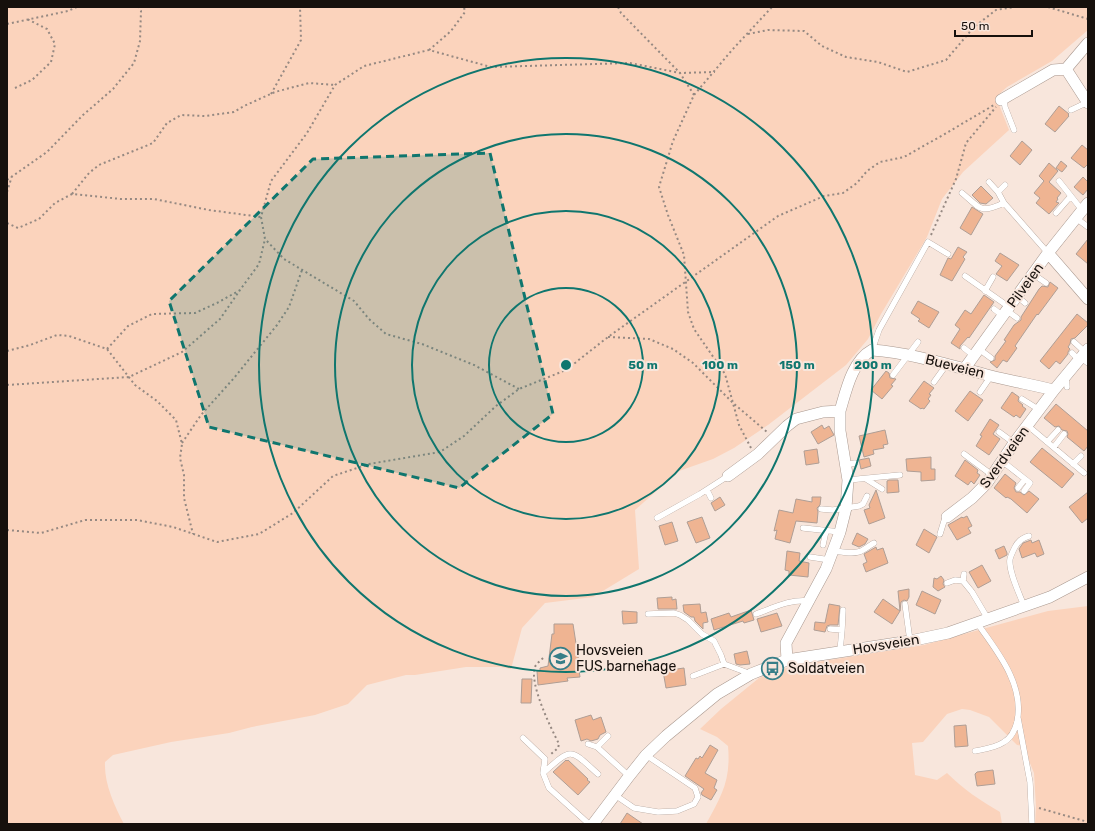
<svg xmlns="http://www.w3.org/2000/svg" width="1095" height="831" font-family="Rubik,sans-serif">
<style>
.green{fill:#fbd3bc}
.building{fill:#efb492;stroke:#af9e95}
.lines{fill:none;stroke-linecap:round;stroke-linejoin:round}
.lane-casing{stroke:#a9988f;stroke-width:6}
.street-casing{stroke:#a9988f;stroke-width:12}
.path{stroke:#968982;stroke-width:2;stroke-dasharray:2 3;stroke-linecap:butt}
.lane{stroke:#fff;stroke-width:5.5}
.street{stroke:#fff;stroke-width:11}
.marked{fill:#0f766e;fill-opacity:0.2;stroke:#0f766e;stroke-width:3;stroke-dasharray:8 5;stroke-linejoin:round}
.ring{fill:none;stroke:#0f766e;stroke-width:2}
.labels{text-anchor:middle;stroke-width:4;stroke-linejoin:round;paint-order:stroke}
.street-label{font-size:14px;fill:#16100c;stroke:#f8e6dc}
.poi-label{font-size:14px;fill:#16100c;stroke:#f8e6dc;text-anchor:start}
.centre{fill:#0f766e;stroke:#f8e6dc;stroke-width:2}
.ring-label{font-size:12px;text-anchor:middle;font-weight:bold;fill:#0f766e;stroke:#f8e6dc;stroke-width:4;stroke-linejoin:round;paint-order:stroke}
</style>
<rect width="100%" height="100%" fill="#f8e6dc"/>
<path class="green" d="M7 7H1088V30L1052 61 1007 87 996 97 1009 130 963 172 942 199 927 237 881 314 868 339 846 365 768 425 734 448 713 459 679 471 635 510 639 569 593 597 545 603 522 628 511 669 500 667H466L415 675H406L367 685 348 704 315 715 252 727 229 733 171 742 113 755 105 762C104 783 114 805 124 824H7Z
M1088 606V824H1035L1036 807 1034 773 1023 746 1017 745 989 717 970 710 962 709 947 714 923 742 912 743 915 775 937 780 947 773C963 789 981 801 1000 812L1002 824H706C722 795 731 780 728 746L717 737 700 729 721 709 759 678 792 666 924 645 1048 611Z"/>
<path class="building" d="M1059 106 1069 114 1068 115 1069 116 1055 132 1045 124Z
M1022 141 1032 150 1020 165 1010 156Z
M1082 145 1088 150V164L1084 168 1071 158Z
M1061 161 1067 166 1062 172 1056 168Z
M1049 163 1058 171 1049 182 1061 193 1057 198 1058 199 1056 202 1059 203 1049 214 1036 203 1040 198 1034 193 1044 181 1039 176Z
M1083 177 1088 182V189L1083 195 1074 187Z
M981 186 993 198 986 204 980 203 972 195Z
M972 207 983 214 971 235 960 228Z
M1088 239V264L1076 254Z
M958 247 967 252 963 257 965 259 952 281 940 275 948 258 951 259Z
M1000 253 1019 265 1007 281 996 274 1002 266 995 261Z
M1050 282 1058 288 1038 315 1037 314 1015 346 1017 348 1007 362 1003 360 997 368 990 362 995 360V356L1006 341 1004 340 1014 325 1021 320V317L1039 289 1042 286 1048 287Z
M984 295 994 302 969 338 968 337 960 346V349L951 343 960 329 955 325 965 310 971 314Z
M918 301 939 312 929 328 918 321 920 319 911 313Z
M1077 314 1088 323V325L1075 338 1071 339 1070 344 1068 347 1070 349 1068 352V354L1060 364 1056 361 1049 369 1040 361Z
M886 371 889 373 890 378 896 379 891 385 893 386 882 399 871 390Z
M924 381 934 388 929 394 931 395 928 399 930 401 924 409 922 408 921 409 909 401Z
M970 391 983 400 968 421 955 411Z
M1012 392 1019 397 1018 401 1023 405 1022 406 1026 409 1020 418 1016 415 1014 417 1001 408Z
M1056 404 1088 431V446L1084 451 1067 437 1068 434 1067 431 1062 430 1059 426 1055 427 1044 418Z
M990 419 999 425 993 434 1000 439 989 455 976 446 982 436 980 435Z
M822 425 824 429 829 426 834 435 818 444 811 432Z
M885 430 888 444 883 445 884 448 873 450 874 454 864 457 859 436Z
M1042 448 1074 474 1062 488 1030 462Z
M817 449 819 463 806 465 804 451Z
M931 457V469H935V480L921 481V472L907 471 906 459Z
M869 458 871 466 861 469 859 460Z
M965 460 978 470 977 473 980 475 974 484 971 481 968 485 955 476Z
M1005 474 1016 483 1014 488 1016 492H1020L1024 495 1029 491 1039 499 1027 513 1011 499 1007 497 1006 498 994 488Z
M889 480H898L899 492 887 493V481Z
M876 490 885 518 869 524 864 510 870 508 869 505Z
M1088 492V518L1082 523 1069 507Z
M720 497 725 505 715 511 711 503Z
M812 497H821L820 505 817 508 818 512 817 523 796 521 790 543 775 539 777 530 774 531 779 510 793 513 796 499 812 502Z
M967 516 972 526 968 528 971 533 957 540 948 525 962 517 963 518Z
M702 517 710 538 696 543 687 522Z
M672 522 678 541 665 545 659 526Z
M924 529 937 537 929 553 916 545Z
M857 533 868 539 865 544 859 547 852 544Z
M1031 540 1032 543 1039 540 1044 554 1037 557 1035 553 1022 558 1019 549 1023 543Z
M1004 546 1007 553V555L999 559 995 550Z
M876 547 877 550 883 548 888 563 866 572 863 564 867 562 864 554Z
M787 551 800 553 799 561 809 563 808 577 789 575V571L785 570Z
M982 565 991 581 978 588 969 572Z
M941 576 944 580 943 584 945 587 938 591 933 587 934 578 937 579Z
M909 589V597L907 601 904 600 901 602 900 611 898 591Z
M922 591 941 600 935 614 916 605Z
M672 597V600L676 599 677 609H658L657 598Z
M883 599 900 611 892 624 874 612Z
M700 604 701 613 706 612 708 622 703 623V629L695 621 694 617H691L684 612 683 605Z
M829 604 840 606 838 625H830L827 626 825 632 814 630 815 622 825 623Z
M751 610 754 620 744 623 743 621 714 630 711 619 729 613 731 617Z
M622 611 637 612V623L623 624Z
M777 613 782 626 761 632 757 619Z
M554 624H573L579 663H578L580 677 567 678 568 681 538 685 537 671H540V668L548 666 552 634H554Z
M747 651 750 664 740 665 736 664 734 654Z
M684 668 686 685 666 688 663 671Z
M522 679H532L531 703H521Z
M591 715 593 720 601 717 606 732 600 735 598 739 591 741 587 739 581 741 575 720Z
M966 725 968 746 955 747 954 726Z
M710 745 718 750 705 773 717 780 714 788 717 790 711 800 702 795 701 793 704 789 685 776 696 758 698 759 700 756 702 758Z
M566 760 567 761 568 760 588 779 587 780 590 782 578 795 553 772Z
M993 770 995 784 977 786 975 774 977 772Z
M627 813 643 824H620Z"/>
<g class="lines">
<defs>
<path id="lane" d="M1004 99 1005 107 1014 130
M1071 110 1088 102
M1059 181 1082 210
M989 182 998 192
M962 193C981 209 980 214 1004 203L1048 253
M1004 203 998 192 1005 185
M1056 213 1070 197
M1076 218 1088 227
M1033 274 1046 283
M965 276 1009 307
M985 291 993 277
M1017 296 1025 303
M994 309 1003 316
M1006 310 1017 318
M1074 342 1085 352
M964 348 974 356
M979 349 991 358
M872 350 879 330 928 242 948 254
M1072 353 1079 360
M1081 358 1088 363
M893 375 918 342
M1066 376 1067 387
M934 382 947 364
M980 392 991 376
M1022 399 1038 409
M1027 425 1084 473
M999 432 1014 443
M1047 442 1058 430
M1054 447 1064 434
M964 454 992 475
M1002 461 1030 483 1024 491
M1073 464 1081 456
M845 465 855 463
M866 479 882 489
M848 480 900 475
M1018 488 1025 479
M707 490 711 498
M821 509 833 510 859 506 863 504 867 496
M657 518 700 494 728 476
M803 528 840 532
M940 534 944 521 947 517
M823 545 826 531
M834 551C842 552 856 555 863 550 867 548 870 545 874 543
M810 557 830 560
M964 574 963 581 972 592 988 619
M947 583 955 580 963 581
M905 604 910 641
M1024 606C1020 595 1008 571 1010 559 1011 555 1013 551 1015 547 1018 541 1022 538 1029 536
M648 614 674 613 680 615 688 620 702 634 714 641 721 655 724 664 751 674
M756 614C773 608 790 599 808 601
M830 629 842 630 840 651
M842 630 843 610
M693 676 724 664
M1018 718 1030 782 1032 824
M523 738 545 759 543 773
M588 744 597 747 629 776
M597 747 608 736
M975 751C985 749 995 748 1004 742 1011 738 1015 730 1017 722 1025 685 997 651 977 623
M615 795 634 808 658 812 677 811 694 804 698 797 695 788 646 755
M589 824 549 788 543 773C573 747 569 748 598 774"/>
<path id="street" d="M1066 69 1088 103
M1001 100 1053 70 1066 69 1088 43
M1048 253 1088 299
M965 368 1048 253 1088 203
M840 411C846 391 852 361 872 350 913 353 952 366 991 376 1012 381 1033 385 1054 390L1088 349
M728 476 758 454 787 426 796 419 823 412 840 411V431L848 480 846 508 840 532 826 569 786 643 787 660
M947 517 972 498 987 483 1014 443 1054 390
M593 824 630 775 646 755 666 736 717 694 751 674 787 660 910 641 948 633 1050 597 1088 577"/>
</defs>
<use href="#lane" class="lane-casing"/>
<use href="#street" class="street-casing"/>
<path class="path" d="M618 7 621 13 680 73 694 95
M1048 7 1088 19
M7 24 68 11 77 7
M748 34 768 30 804 31 822 46 846 57 878 62 907 72 946 60 974 27 996 10 1014 7
M429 50 451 31 465 12 464 7
M15 88 32 80 51 62 55 44 47 29 27 19
M271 94 301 40 300 7
M7 180 47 152 83 115 113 89 134 63 140 41 141 11 139 7
M7 192 12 176
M72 194 89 173 99 165 153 143 167 123 181 115 205 116 234 112 244 106 275 92 309 83 335 85
M7 223 18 228 39 219 55 203 72 194 121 199H154L209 210 261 217
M931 235 956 179 966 143 996 107
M608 337 649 339 673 349 693 363 733 403 767 432
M107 349 128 326 152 314 195 313 219 302 240 290 259 264 265 239
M7 351 30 345 57 335 69 336 107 349 135 385 157 401 176 420 182 444 180 458 184 475V498L193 534
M7 385 129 377 182 352 220 319 240 290
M519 389 474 365 422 344 386 334 369 319 354 301 284 259 265 239 261 217 271 181 307 133 335 85 364 66 429 50 491 67 630 63 680 73 715 72
M182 443 201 415 234 378 277 325 289 307 302 270
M751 448 739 425 725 374 694 329 688 312 684 255 668 215 659 187 673 141 694 95 732 50 772 7
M7 530 41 533 85 520H137L173 527 217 542 259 534 293 513 333 476 369 464 440 452 464 436 496 406 519 389 566 370 608 337 778 216 824 196 843 193 857 183 867 171 880 162 904 157 943 135 994 105
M543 658C540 661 536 664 535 667 529 684 551 728 559 744L558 748 550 755
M1039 808 1088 822"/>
<use href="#lane" class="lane"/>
<use href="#street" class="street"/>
</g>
<path class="marked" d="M490 153 553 414 459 488 209 427 169 301 313 159Z"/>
<g class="ring">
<circle cx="566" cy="365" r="77"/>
<circle cx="566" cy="365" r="154"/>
<circle cx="566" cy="365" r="231"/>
<circle cx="566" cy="365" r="307"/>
</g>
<defs>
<symbol id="school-ring" viewBox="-11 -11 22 22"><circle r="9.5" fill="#f8e6dc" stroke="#377e88" stroke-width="1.5"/><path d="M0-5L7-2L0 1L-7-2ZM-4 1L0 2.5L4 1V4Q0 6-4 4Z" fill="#377e88"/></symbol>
<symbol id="bus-ring" viewBox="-11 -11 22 22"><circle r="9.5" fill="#f8e6dc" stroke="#377e88" stroke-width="1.5"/><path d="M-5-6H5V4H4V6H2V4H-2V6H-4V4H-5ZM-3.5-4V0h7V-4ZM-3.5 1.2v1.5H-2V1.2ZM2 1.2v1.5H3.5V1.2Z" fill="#377e88"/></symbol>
</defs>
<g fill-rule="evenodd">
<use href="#school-ring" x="548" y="646" width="25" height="25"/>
<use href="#bus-ring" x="760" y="656" width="25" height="25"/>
</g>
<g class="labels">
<g class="street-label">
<text transform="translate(1025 285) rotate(-54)" y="5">Pilveien</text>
<text transform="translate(955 366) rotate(14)" y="5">Bueveien</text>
<text transform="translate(1004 457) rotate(-54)" y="5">Sverdveien</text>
<text transform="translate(886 644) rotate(-9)" y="5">Hovsveien</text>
</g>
<g class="poi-label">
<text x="576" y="655">Hovsveien<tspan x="576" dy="16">FUS barnehage</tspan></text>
<text x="788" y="673">Soldatveien</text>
</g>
</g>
<circle cx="566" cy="365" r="6" class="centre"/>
<g class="ring-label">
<text x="643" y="369">50 m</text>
<text x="720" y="369">100 m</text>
<text x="797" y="369">150 m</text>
<text x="873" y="369">200 m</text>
</g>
<rect width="1095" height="831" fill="none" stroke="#16100c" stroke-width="16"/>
<path d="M955 30v6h77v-6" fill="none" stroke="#16100c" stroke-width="2"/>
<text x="961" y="30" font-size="12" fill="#16100c" stroke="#f8e6dc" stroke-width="3" paint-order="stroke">50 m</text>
</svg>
